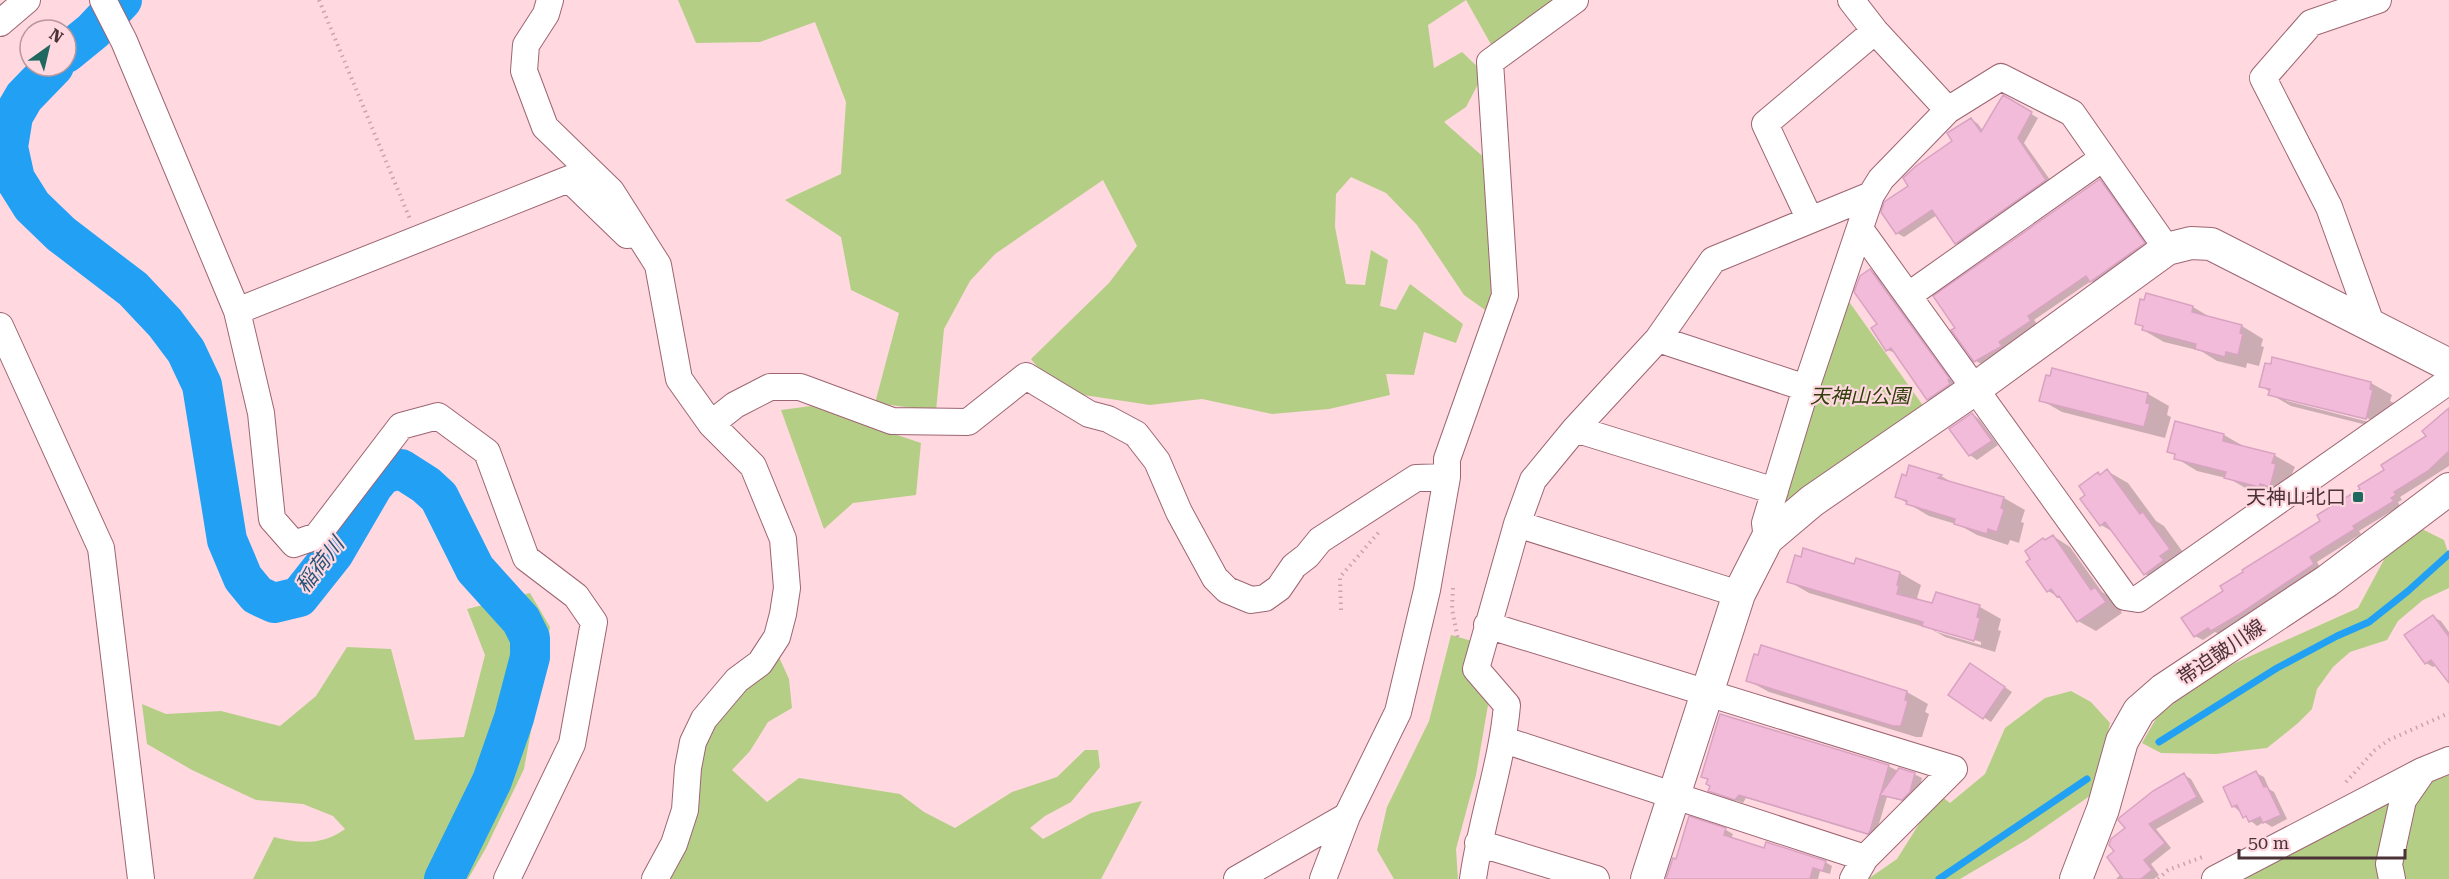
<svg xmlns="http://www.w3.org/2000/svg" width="2449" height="879" font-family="'Roboto Serif','Noto Sans JP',serif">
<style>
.green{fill:#b4cf85}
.shadow{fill:#0003;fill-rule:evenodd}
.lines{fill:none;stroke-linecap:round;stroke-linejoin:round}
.stream{stroke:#21a0f4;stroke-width:7}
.river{stroke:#21a0f4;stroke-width:40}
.building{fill:#f2bbd9;stroke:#d8a3c1;stroke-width:1.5}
.minor-casing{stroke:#9d6572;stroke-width:28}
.tertiary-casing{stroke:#9d6572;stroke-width:34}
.path{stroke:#c8a5ac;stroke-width:4;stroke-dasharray:1.5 4.5;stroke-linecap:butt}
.minor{stroke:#fff;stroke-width:26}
.tertiary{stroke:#fff;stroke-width:32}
.poi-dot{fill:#1f6860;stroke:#ffd8e0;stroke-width:2}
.labels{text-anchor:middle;stroke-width:4.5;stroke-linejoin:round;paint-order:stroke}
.park-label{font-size:20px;font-style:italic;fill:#2f3e0a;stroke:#ffd8e0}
.poi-label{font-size:20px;fill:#4b3237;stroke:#ffd8e0;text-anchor:end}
.street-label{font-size:20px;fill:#4b3237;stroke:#ffd8e0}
.water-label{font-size:21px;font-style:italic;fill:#285477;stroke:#ffd8e0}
</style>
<rect width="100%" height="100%" fill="#ffd8e0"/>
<path class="green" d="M678 0H1555L1493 48 1466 0 1428 25 1434 68 1462 52 1484 73 1466 107 1444 122 1488 161 1495 317 1464 295 1417 225 1386 193 1351 177 1336 194 1335 227 1346 284 1365 285 1371 250 1388 260 1380 306 1396 310 1410 284 1463 324 1456 343 1424 332 1414 375 1386 374 1390 395 1329 409 1272 414 1202 399 1150 405 1057 391 1031 359 1109 283 1137 246 1103 180 995 254 970 281 944 329 936 411 875 403 899 313 851 290 841 237 785 200 841 174 846 102 815 22 760 42 696 43Z
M1845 296 1924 407 1785 504 1778 500Z
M811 406 921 443 916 495 853 503 824 529 781 410Z
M2422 529 2444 540 2449 555V588L2423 600 2398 621 2387 640 2350 652 2333 667 2317 689 2312 709 2297 724 2267 748 2216 754 2161 753 2142 743 2157 717 2190 690 2235 663 2358 608 2386 556Z
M530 593 550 627 524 769 486 848 468 879H253L274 837C300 844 323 845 345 829L333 816 303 804 256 800 192 770 147 744 142 704 166 714 221 711 280 726 316 696 347 647 391 649 415 740 464 737 485 655 467 609Z
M1451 635 1479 643 1481 670 1488 705 1476 775 1456 849 1458 879H1394L1377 850 1387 807 1429 721Z
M778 655 789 679 792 708 768 722 750 751 732 770 767 802 799 778 900 794 924 812 955 828 1012 792 1057 777 1085 750H1098L1100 767 1071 802 1045 816 1030 828 1043 839 1091 813 1142 801 1101 879H663L687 847 699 801 696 778 708 722Z
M2071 691 2091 702 2110 723 2094 793 2028 839 1960 879H1868L1897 859 1929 808 1940 795 1950 803 1985 774 2005 728 2045 698Z
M2449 770V879H2232Z"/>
<path class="shadow" d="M2003 97 2038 118 2024 143 2053 184 1963 247 1956 243 1937 215 1904 237 1897 233 1910 187 1955 141 1971 119 1978 124 1983 131Z
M2100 181 2107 185 2151 248 2099 285 2091 281 2034 320 2038 325 2006 347 2008 350 1983 365 1976 361 1953 330Z
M1870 270 1878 275 1956 384 1935 403 1928 399 1896 353 1887 350 1879 325Z
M2147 295 2193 307 2215 320 2242 326 2263 339 2261 346 2264 347 2259 366 2247 363 2246 368 2217 361 2201 351 2164 342 2143 330 2144 327 2136 323Z
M2274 359 2371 383 2392 395 2390 401 2394 403 2387 430 2291 406 2270 394V392L2261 386ZM2283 397 2374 420 2373 423 2287 401Z
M2053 370 2148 394 2169 406 2167 415 2171 417 2165 438 2062 412 2041 400Z
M1972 414 1979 419 1998 445 1977 460 1970 455Z
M2449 414V466L2400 497 2402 500 2398 502 2400 506 2359 531 2361 534 2317 562 2321 569 2219 634 2215 632 2203 640 2195 636 2225 591 2322 521 2429 436Z
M2224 435 2245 447 2274 455 2295 467 2281 498 2247 489 2230 479 2197 471 2176 458V456L2169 451Z
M1910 467 1941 476 1955 484 2004 498 2025 510 2021 522 2024 523 2019 543 2010 540 2008 545 1977 535 1959 525 1929 516 1897 497Z
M2107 471 2128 483 2156 521 2164 526 2190 562 2166 586 2145 574 2115 533 2101 525V476Z
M2053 536 2070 547 2102 592 2113 599 2122 613 2096 631 2078 621 2064 600 2048 591 2046 541Z
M1857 560 1900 573 1921 585 1917 598 1920 600 1933 605 1937 594 1980 607 2001 619 1998 630 2001 631 1995 652 1945 637 1931 629 1809 593 1788 581 1855 565ZM1932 627 1981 642V645L1937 632Z
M2433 617 2441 621 2449 632V681L2437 665 2433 667 2426 663Z
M1978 669 2012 692 1991 722 1950 695Z
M1747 680 1907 692 1928 704 1925 712 1929 714 1922 737H1916L1769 692Z
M1888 766 1898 771 1914 774 1922 778 1917 796 1910 803 1887 797 1875 837 1746 798 1743 803 1717 794 1710 790 1712 786 1709 780 1703 777Z
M2256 773 2264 777 2269 789 2274 792 2287 819 2272 827 2264 822 2257 826 2233 806Z
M2184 775 2191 779 2204 802 2156 829 2171 848 2151 864 2159 875 2154 879H2116L2121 874 2109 857Z
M1690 818 1726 830 1733 834 1731 839 1765 850 1825 862 1832 866 1830 874 1820 871 1818 879H1668L1677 860Z"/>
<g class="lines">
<path class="stream" d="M2159 742 2277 668 2337 636 2369 622 2408 591 2449 554
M1939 879 2087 779"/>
<path class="river" d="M66 53 93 31 122 0
M54 66 24 97 13 116 8 147 15 179 32 206 61 234 133 289 165 323 186 351 202 385 227 540 243 578 257 595 274 603 299 597 334 553 373 486 383 474 401 469 426 485 439 497 475 569 521 620 530 638V657L514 718 492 781 444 879"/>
</g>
<path class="building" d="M2003 95 2032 112 2018 138 2046 180 1955 244 1932 210 1896 234 1881 212 1884 202 1908 186 1903 178 1916 166 1952 141 1947 133 1971 118 1981 132Z
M2100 179 2145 243 2090 282 2086 276 2028 316 2031 321 1999 342 2002 346 1974 362 1951 330 1955 328 1933 296Z
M1870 269 1950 379 1948 380 1950 384 1927 400 1891 348 1886 351 1871 328 1877 324 1854 292 1860 276Z
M2146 293 2193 306 2192 312 2242 325 2240 333 2243 334 2238 355 2226 352 2225 357 2195 349 2196 344 2142 330 2143 326 2135 324 2140 299 2144 300Z
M2272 357 2371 382 2370 389 2373 390 2366 419 2268 395 2270 389 2259 387 2265 363 2271 364Z
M2052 368 2148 393 2146 403 2150 404 2144 427 2039 401 2046 375 2050 376Z
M2449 408V451L2428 471 2394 492 2396 495 2391 498 2394 501 2353 526 2355 529 2310 557 2314 564 2238 615 2211 631 2208 628 2194 637 2181 618 2223 591 2220 586 2243 572 2242 570 2320 521 2317 515 2360 489 2358 486 2384 470 2381 465 2426 436 2422 431Z
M1972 413 1992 441 1969 456 1949 429Z
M2175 421 2224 434 2223 441 2275 454 2272 463 2276 464 2270 487 2260 484 2259 487 2224 478 2226 472 2174 459 2175 454 2167 452Z
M1909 465 1942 475 1938 478 2004 497 2001 508 2004 510 1997 532 1988 529 1987 534 1954 524 1955 519 1906 504 1907 501 1895 497 1902 474 1906 476Z
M2107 469 2140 514 2143 512 2170 549 2160 556 2164 560 2144 575 2105 522 2100 526 2080 499 2085 495 2079 486 2098 472 2100 475Z
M2053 535 2091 590 2095 587 2106 602 2077 622 2059 596 2057 597 2051 589 2047 592 2026 562 2030 559 2025 551 2043 538 2045 540Z
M1803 548 1854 564 1856 558 1900 572 1897 585 1899 586 1897 594 1932 603 1936 592 1980 605 1977 617 1980 618 1974 641 1922 626 1923 622 1787 582 1795 555 1801 557Z
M2433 615 2449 637V683L2431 660 2425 664 2404 635Z
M1761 645 1907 691 1905 700 1908 701 1901 726H1893L1746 681 1754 654 1758 655Z
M1970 663 2005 687 1983 719 1948 695Z
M1720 714 1889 765 1870 831 1868 834 1739 795 1735 800 1708 791 1710 786 1706 784 1708 779 1701 777Z
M1899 768 1915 773 1910 792 1902 800 1880 795Z
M2256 771 2264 787 2267 786 2281 815 2263 823 2260 817 2249 822 2246 816 2243 818 2237 805 2232 807 2223 787Z
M2184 773 2197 797 2149 824 2165 843 2144 860 2152 870 2141 879H2123L2107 857 2114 851 2109 845 2111 839 2125 828 2118 820 2119 818 2153 791Z
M1689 816 1726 828 1724 835 1764 848 1766 842 1826 861 1823 871 1813 868 1810 879H1666L1673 858 1676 859Z"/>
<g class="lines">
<defs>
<path id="minor" d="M103 0 124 41 237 311 569 179 627 235
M550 0 546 14 526 45 524 71 545 127 611 191 658 265 679 379 711 424 753 466 783 539 787 588 783 614 777 637 760 663 737 680 704 719 693 742 688 768 685 810 674 844 655 879
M1851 0 1875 31 1948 110
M0 23 27 0
M1810 220 1765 124 1875 31
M1860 229 2125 597 2138 599 2449 381
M1909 295 2103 158
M237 311 261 413 272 519 294 544 317 536 401 426 438 416 487 452 526 558 576 596 594 622 572 744 507 879
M0 326 101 548 141 879
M2372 326 2329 207 2263 78 2311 23 2378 0
M1658 339 1806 388
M711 424 735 405 770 387H800L892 421 968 422 1026 376 1089 414 1108 419 1136 434 1157 461 1179 512 1215 578 1227 590 1251 600 1265 598 1279 588 1294 566 1307 556 1320 540 1416 478 1447 477
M1575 429 1775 491
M1517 524 1739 594
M1767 539 1765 523 1806 388 1871 195 1881 179 1948 110 2001 77 2072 113 2167 249
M1487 625 1954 769 1865 858 1853 879
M1504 740 1865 858
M1478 843 1596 879
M1237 879 1347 816
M1323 879 1347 816 1398 712 1427 590 1447 477V459L1505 295 1490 62 1575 0
M1473 879C1481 820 1502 764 1507 705L1476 669 1517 524 1533 480 1575 429 1658 339 1713 260 1871 195
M2215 879 2422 771 2449 760
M2392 879 2389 864 2403 800 2421 774"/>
<path id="tertiary" d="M1647 879 1739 594 1767 539 1812 501 1976 388 2167 249 2191 243 2211 244 2449 365
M2076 879 2103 809 2122 741 2139 711 2163 690 2327 581 2449 489"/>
</defs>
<use href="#minor" class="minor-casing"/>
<use href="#tertiary" class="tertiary-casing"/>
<path class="path" d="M319 0 410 219
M1453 588 1452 609 1458 639
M1341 610 1340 577 1379 532
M2346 782 2375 750 2389 740 2449 713
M2158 879 2168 870 2205 856"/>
<use href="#minor" class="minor"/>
<use href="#tertiary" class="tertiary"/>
</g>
<rect class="poi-dot" x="2352" y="491" width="12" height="12" rx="3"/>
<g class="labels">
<g class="park-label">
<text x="1860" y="403">天神山公園</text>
</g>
<g class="poi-label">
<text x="2346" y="504">天神山北口</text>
</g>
<g class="street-label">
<text transform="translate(2221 652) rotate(-34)" y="7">帯迫皷川線</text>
</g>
<g class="water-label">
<text transform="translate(320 565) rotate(-52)" y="7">稲荷川</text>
</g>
</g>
<g transform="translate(48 48) rotate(34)"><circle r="28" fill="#ffd8e0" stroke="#b7969c" stroke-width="1.5"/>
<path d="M0-4.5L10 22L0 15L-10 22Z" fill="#1f6860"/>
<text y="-9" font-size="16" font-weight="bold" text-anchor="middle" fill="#4b3237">N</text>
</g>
<path d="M2239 849v9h166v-9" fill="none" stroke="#4b3237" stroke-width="3"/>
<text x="2248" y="849" font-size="18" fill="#4b3237" stroke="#ffd8e0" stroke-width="4.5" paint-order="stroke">50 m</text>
</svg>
